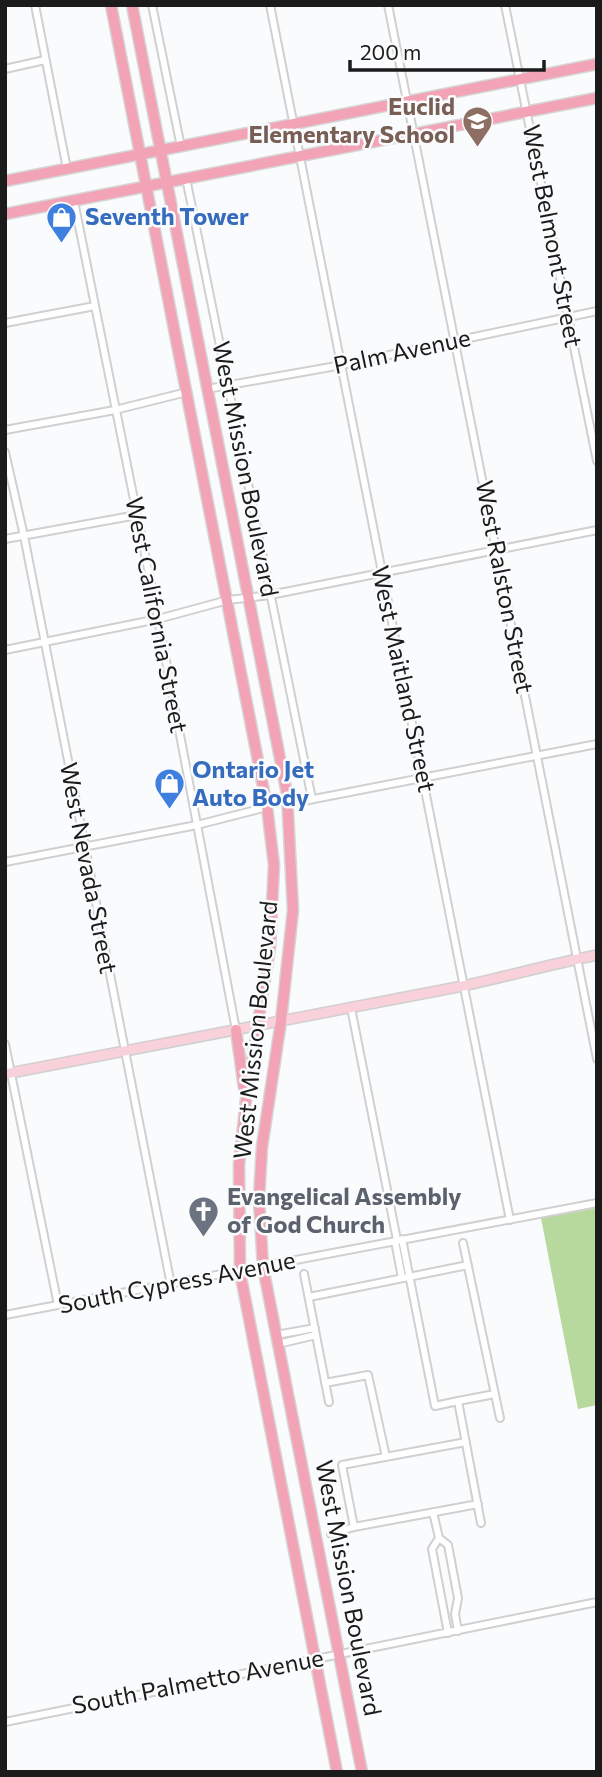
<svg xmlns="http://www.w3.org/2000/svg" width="602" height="1777" font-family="Commissioner,sans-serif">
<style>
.green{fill:#b8d99d}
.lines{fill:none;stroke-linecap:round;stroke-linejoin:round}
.street-casing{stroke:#d0d0d1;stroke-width:10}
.secondary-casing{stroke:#d0d0d1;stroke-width:12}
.primary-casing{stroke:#d6d6d6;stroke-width:13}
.street{stroke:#fff;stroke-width:6}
.secondary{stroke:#f8d1da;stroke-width:9}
.primary{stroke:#f2a4b6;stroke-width:10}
.labels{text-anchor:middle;stroke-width:5;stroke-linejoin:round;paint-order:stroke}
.education-label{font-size:24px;font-weight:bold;fill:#785e54;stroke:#fafbfc;text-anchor:end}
.shop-label{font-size:24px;font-weight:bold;fill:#366cbe;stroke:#fafbfc;text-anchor:start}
.street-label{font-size:24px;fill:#1b1b1c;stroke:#fafbfc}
.worship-label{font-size:24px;font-weight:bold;fill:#5b616d;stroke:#fafbfc;text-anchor:start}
</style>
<rect width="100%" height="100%" fill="#fafbfc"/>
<path class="green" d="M597 1208V1405L578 1409 541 1218Z"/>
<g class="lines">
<defs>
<path id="street" d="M35 5 67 169
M152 5 181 147
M270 5 510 1220
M388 5 597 1059
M505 5 597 461
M5 69 45 60
M186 178 312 799
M74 201 158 619 236 1030
M5 323 95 306
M207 389 342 365 597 311
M5 430 115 410 187 392
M5 452 24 536 171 1285
M5 539 137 515
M5 650 158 619 228 600 270 595 597 530
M288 804 597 744
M5 862 197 825 267 807
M351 1008 397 1240
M5 1044 58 1305
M402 1239 435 1406 458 1401 481 1523
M395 1241 402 1278
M463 1243 500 1418
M304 1274 329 1402
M309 1297 468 1265
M5 1315 597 1203
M276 1335 315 1328
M278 1344 316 1335
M325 1383 368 1375 386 1457
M458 1401 495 1394
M433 1512 439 1538 448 1545 458 1598 455 1614 458 1631
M354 1527 342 1465 466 1442
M331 1534 354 1527 478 1504
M439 1538 432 1549 448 1633
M5 1722 597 1602"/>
<path id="secondary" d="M5 1074 463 986C508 976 552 964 597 955"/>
<path id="primary" d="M111 5 267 807 274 865 270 947 246 1100 239 1165 240 1272 337 1772
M132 5 287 794 293 910 281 1021 262 1147 259 1199 263 1267 362 1772
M5 181 597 64
M5 214 597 98
M236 1030 244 1088"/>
</defs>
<use href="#street" class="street-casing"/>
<use href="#secondary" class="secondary-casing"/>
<use href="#primary" class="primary-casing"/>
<use href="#street" class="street"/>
<use href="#secondary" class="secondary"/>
<use href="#primary" class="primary"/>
</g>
<defs>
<symbol id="school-pin" viewBox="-11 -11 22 30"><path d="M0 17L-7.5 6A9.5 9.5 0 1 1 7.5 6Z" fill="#8d6e63" stroke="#fafbfc"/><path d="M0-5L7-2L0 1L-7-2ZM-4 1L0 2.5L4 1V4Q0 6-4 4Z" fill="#fff"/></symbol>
<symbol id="shop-pin" viewBox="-11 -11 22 30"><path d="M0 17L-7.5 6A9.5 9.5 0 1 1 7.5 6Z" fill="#3f7fe0" stroke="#fafbfc"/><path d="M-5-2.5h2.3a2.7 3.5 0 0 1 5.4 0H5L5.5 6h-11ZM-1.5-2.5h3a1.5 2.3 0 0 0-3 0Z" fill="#fff"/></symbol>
<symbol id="church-pin" viewBox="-11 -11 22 30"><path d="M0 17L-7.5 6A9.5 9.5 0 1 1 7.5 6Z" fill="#6b7280" stroke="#fafbfc"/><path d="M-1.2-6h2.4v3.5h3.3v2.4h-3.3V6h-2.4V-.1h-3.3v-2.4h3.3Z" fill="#fff"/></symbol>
</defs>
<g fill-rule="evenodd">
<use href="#school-pin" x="460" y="104" width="35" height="47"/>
<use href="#shop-pin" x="44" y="200" width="35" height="47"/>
<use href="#shop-pin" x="152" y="766" width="35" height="47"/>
<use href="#church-pin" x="186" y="1194" width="35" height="47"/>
</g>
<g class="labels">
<g class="education-label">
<text x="455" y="115">Euclid<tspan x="455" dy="28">Elementary School</tspan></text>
</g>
<g class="shop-label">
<text x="85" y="225">Seventh Tower</text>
<text x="192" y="778">Ontario Jet<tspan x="192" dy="28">Auto Body</tspan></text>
</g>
<g class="street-label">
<text transform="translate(552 236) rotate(79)" y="8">West Belmont Street</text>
<text transform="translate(402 352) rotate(-12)" y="8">Palm Avenue</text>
<text transform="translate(245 469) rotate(79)" y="8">West Mission Boulevard</text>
<text transform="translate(504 587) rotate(79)" y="8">West Ralston Street</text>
<text transform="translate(156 615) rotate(79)" y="8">West California Street</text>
<text transform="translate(403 679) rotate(78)" y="8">West Maitland Street</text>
<text transform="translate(88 868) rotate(79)" y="8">West Nevada Street</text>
<text transform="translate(256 1030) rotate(-84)" y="8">West Mission Boulevard</text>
<text transform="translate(177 1283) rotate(-11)" y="8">South Cypress Avenue</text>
<text transform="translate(348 1588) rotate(79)" y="8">West Mission Boulevard</text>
<text transform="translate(198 1682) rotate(-11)" y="8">South Palmetto Avenue</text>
</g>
<g class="worship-label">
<text x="227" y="1205">Evangelical Assembly<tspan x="227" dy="28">of God Church</tspan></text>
</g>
</g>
<rect width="602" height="1777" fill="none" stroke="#1b1b1c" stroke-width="14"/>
<path d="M350 60v10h194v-10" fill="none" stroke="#1b1b1c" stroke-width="3.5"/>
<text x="360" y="60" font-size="21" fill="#1b1b1c" stroke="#fafbfc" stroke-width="5" paint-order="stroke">200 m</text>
</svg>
